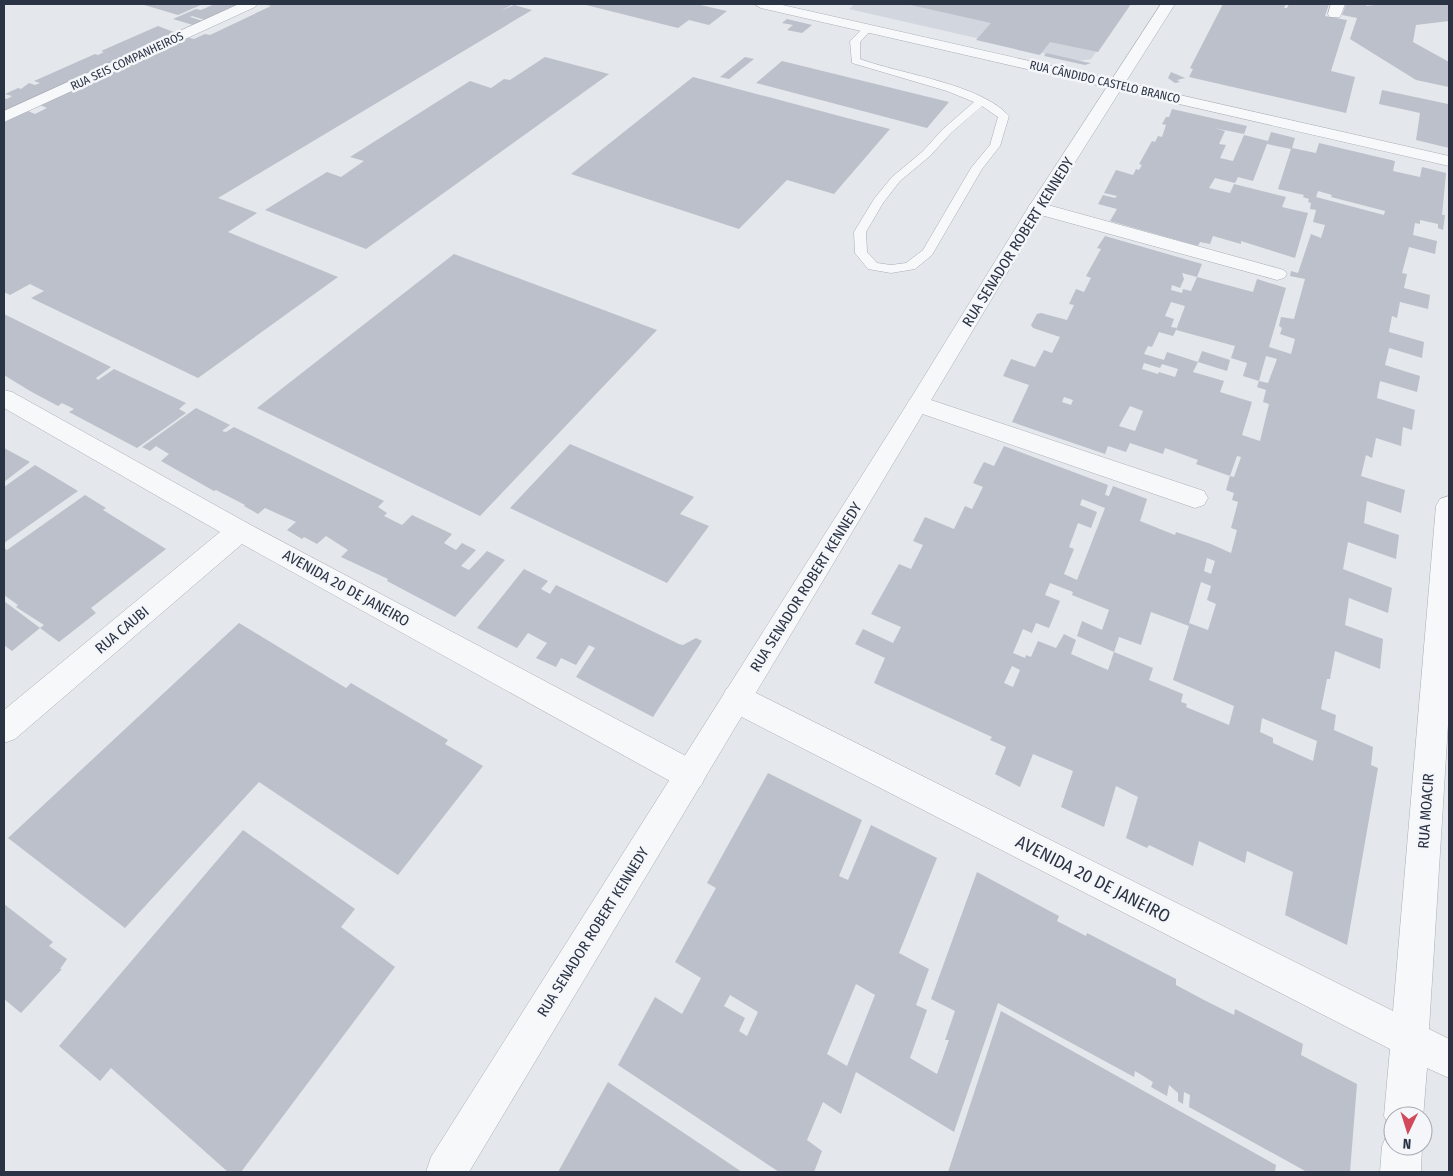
<svg xmlns="http://www.w3.org/2000/svg" width="1453" height="1176" font-family="'Fira Sans Condensed',sans-serif">
<style>
.built{fill:#d2d6de}
.building{fill:#bbc0ca;fill-rule:evenodd}
.lines{fill:none;stroke-linecap:round;stroke-linejoin:round}
.service-casing{stroke:#a9aeb7;stroke-width:1}
.minor-casing{stroke:#a9aeb7;stroke-width:1}
.tertiary-casing{stroke:#a9aeb7;stroke-width:1}
.service{fill:#f7f8fa;fill-rule:evenodd}
.minor{fill:#f7f8fa;fill-rule:evenodd}
.tertiary{fill:#f7f8fa;fill-rule:evenodd}
.labels{text-anchor:middle;stroke-width:5;stroke-linejoin:round;paint-order:stroke}
.far-street-label{font-size:12px;fill:#2b3445;stroke:#f4f6f9}
.street-label{font-size:15px;fill:#2b3445;stroke:#f4f6f9}
.near-street-label{font-size:18px;fill:#2b3445;stroke:#f4f6f9}
</style>
<rect width="100%" height="100%" fill="#e4e7ec"/>
<path class="built" d="M855 4H1130L1091 59 1078 61 849 9Z"/>
<path class="building" d="M141 4H203L178 15Z
M215 4H244L205 20 192 16 190 17 203 21 193 25 173 19 196 9 201 10Z
M264 4H513L501 11 514 5 532 10 218 198 257 213 228 232 338 277 198 378 31 298 44 291 30 284 10 295 4 292V122L28 111 35 114 47 108 40 105 187 37 194 39 205 34 210 35 271 6Z
M582 4H696L727 11 709 25 689 20 678 28Z
M906 4H1131L1098 52 1050 42 1040 55 976 40 991 23Z
M1223 4H1286L1284 8H1287L1289 4H1329L1325 16 1347 20 1331 71 1355 77 1346 113 1189 77 1193 69 1190 68Z
M1346 4H1367L1366 6 1383 4H1449V21L1416 25 1413 42 1449 62V87L1416 80 1350 39 1357 18 1342 15Z
M787 19 812 25 802 33 787 30 793 25 782 23Z
M158 26 179 34 4 115V98L7 99 12 96 5 94 18 88 21 89 29 83 35 85 40 83 34 81 95 54 98 55 104 52 101 51Z
M1046 53 1085 62 1091 63 1085 65 1044 56Z
M545 57 609 74 366 249 265 210 327 172 341 177 364 161 350 157 470 81 491 88 504 79 510 80Z
M745 57 754 59 729 79 720 77Z
M782 61 949 102 927 128 756 83Z
M1171 72 1185 78 1177 80 1180 82 1175 83 1168 78Z
M693 77 847 118 890 129 834 194 787 180 739 229 571 174Z
M1382 90 1448 104 1449 100V148L1416 140 1420 113 1379 104Z
M1172 109 1247 126 1244 134 1214 128 1225 131 1219 144 1226 145 1220 158 1233 161 1244 135 1268 141 1271 132 1295 138 1292 148 1316 153 1319 143 1395 161 1393 171 1420 177 1422 167 1446 173 1442 215H1445L1443 230 1438 228V224L1420 220V224L1415 223 1413 235 1437 241 1435 254 1409 247 1402 273 1407 274 1404 288 1430 295 1428 309 1400 302 1397 318 1392 316 1389 332 1424 342 1422 358 1389 348 1385 365 1420 376 1417 392 1380 381 1377 398 1415 410 1412 430 1403 427 1401 446 1376 438 1372 458 1366 455 1361 476 1405 490 1401 513 1367 501 1364 523 1399 535 1396 559 1348 542 1343 569 1392 588 1388 613 1349 598 1345 625 1383 639 1380 669 1335 651 1330 679H1327L1321 709 1336 715 1334 730 1373 747 1371 765 1378 768 1347 945 1285 915 1293 872 1247 851 1245 863 1199 841 1193 866 1149 845 1147 848 1126 838 1138 797 1116 786 1104 827 1061 807 1073 771 1033 754 1020 787 995 774 1006 747 990 740 992 737 874 683 885 658 855 644 863 629 893 643 901 627 871 614 899 564 911 569 923 545 913 541 925 517 954 529 965 506 972 509 983 487 973 483 979 471 984 462 994 466 1004 446 1108 485 1105 495 1109 496 1113 486 1147 499 1140 521 1175 535 1176 532 1211 544 1231 553 1237 530 1231 528 1238 502 1232 500 1234 493 1226 490 1230 476 1196 464 1198 460 1165 448 1163 454 1130 443 1126 452 1108 446 1105 454 1012 422 1029 385 1003 376 1011 359 1035 367 1044 350 1052 353 1060 337 1033 328 1031 325 1037 314 1041 313 1067 320 1074 305 1069 304 1076 289 1084 292 1091 278 1086 276 1101 249 1097 248 1105 236 1202 264 1197 277 1182 273 1184 279 1180 288 1172 285 1171 290 1182 293 1183 289 1191 291 1197 277 1253 292 1257 279 1286 288 1269 347 1291 354 1295 339 1280 334 1282 328 1279 326 1281 317 1294 319 1305 279 1290 276 1291 271 1298 273 1311 234 1321 238 1325 225 1313 222 1316 210 1310 209 1311 203 1308 202 1309 199 1303 197 1304 195 1278 189 1291 149 1267 144 1253 181 1238 177 1235 183 1215 178 1209 188 1230 193 1234 184 1286 197 1282 207 1308 213 1295 258 1241 241V244L1213 236 1210 244 1200 242 1198 246 1110 221 1117 209 1098 204 1103 195 1115 198 1117 196 1104 193 1116 170 1133 175 1136 169 1139 170 1142 165 1139 164 1152 141 1155 142 1158 136 1162 137 1166 125 1162 124 1166 117H1169ZM1318 191 1332 195 1331 197 1385 211 1384 215 1316 197ZM1171 302 1185 306 1176 330 1235 346 1231 358 1247 363 1243 376 1259 381 1266 356 1277 359 1268 383 1259 381 1257 387 1266 390 1263 402 1269 404 1260 441 1242 435 1252 402 1220 392 1224 381 1193 372 1198 362 1167 352 1164 360 1144 354 1148 346 1152 347 1159 332 1173 336 1177 328 1171 327 1174 319 1165 316ZM1144 363 1160 368 1162 364 1178 369 1175 377 1159 372 1158 374 1142 369ZM1064 397 1073 400 1071 405 1062 402ZM1130 406 1143 411 1135 431 1119 426ZM1237 456 1241 457 1234 477 1230 476ZM1082 499 1105 508 1077 580 1064 574 1074 549 1069 547 1078 523 1091 528 1097 512 1080 505ZM1207 558 1215 561 1211 574 1204 571ZM1201 582 1211 586 1207 600 1216 604 1208 630 1189 623ZM1050 583 1073 592 1072 595 1109 610 1102 630 1082 621 1077 636 1114 652 1119 637 1141 645 1151 612 1189 626 1173 680 1234 706 1229 725 1186 707 1187 704 1181 702 1183 694 1149 680 1153 668 1114 652 1108 670 1071 654 1076 640 1064 634 1056 648 1038 641 1031 657 1026 655 1025 658 1013 653 1023 629 1032 633 1036 623 1049 628 1060 601 1045 595ZM1012 666 1020 670 1013 687 1004 683ZM1262 718 1317 741 1313 761 1273 743V738L1260 732Z
M454 254 657 330 480 516 257 408Z
M4 314 111 367 96 378 98 380 114 369 186 403 179 409 186 413 137 448 69 412 74 409 62 403 58 406 30 391 4 375Z
M1202 351 1230 360 1227 371 1198 362Z
M196 408 230 425 222 431 226 432 234 427 384 501 378 507 387 513 384 516 402 525 412 515 452 534 444 543 456 550 462 543 476 550 461 566 469 570 487 551 505 560 455 617 387 581 388 579 341 557 348 550 326 536 317 544 304 537 302 539 287 530 296 522 265 508 258 514 244 506 245 505 216 490 214 491 161 461 169 454 156 446 150 451 142 447Z
M570 444 694 497 680 514 709 526 667 583 510 508Z
M4 448 30 462 4 482Z
M35 465 78 491 4 543V487Z
M85 495 106 508 103 510 166 549 91 608 96 613 59 642 40 628 44 625 16 607 18 605 4 595V548L7 550Z
M524 569 548 581 541 589 550 594 556 585 679 644 683 645 696 638 702 641 653 717 576 677 595 648 589 645 576 665 561 658 556 667 536 658 547 643 528 633 517 648 477 628Z
M4 601 40 628 12 651 4 645Z
M239 623 346 688 351 683 448 740 445 744 483 766 398 875 259 782 125 928 8 838Z
M768 773 862 820 839 876 848 880 871 825 937 858 899 953 929 969 916 1005 927 1010 910 1058 937 1074 949 1040H945L955 1011 931 999 977 872 1059 916 1057 921 1086 936 1087 933 1176 979V985L1204 1000 1234 1015 1235 1009 1303 1044 1301 1055 1357 1084 1350 1172H1307L1189 1107 1190 1095 1184 1092 1183 1104 1178 1101V1093L1169 1085 1167 1096 1151 1087 1153 1082 1135 1071 1134 1077 998 1003 954 1132 856 1072 841 1114 823 1102 807 1140 822 1151 814 1172H779L618 1065 655 997 682 1014 701 978 675 962 716 888 707 883ZM856 984 875 995 847 1066 827 1054ZM730 995 758 1012 747 1036 739 1031 745 1018 724 1006Z
M243 830 355 909 341 927 395 967 241 1172H228L111 1068 100 1081 59 1046Z
M4 904 53 942 49 946 67 959 60 969H62L21 1013 4 999Z
M1001 1011 1276 1165 1275 1172H948Z
M608 1082 742 1172H558Z"/>
<g class="lines">
<defs>
<path id="service" d="M867 26 872 29 860 42V59C900 74 981 84 1009 116L1000 146 982 169 932 255 915 269 891 273 868 269 855 253 854 232 874 199 892 177 922 152 943 129 974 102 947 91 852 63 850 41 864 27ZM982 106 998 117 990 145 971 168 923 250 906 263 891 265 877 263 867 252 866 232 883 203 900 181 930 156 951 133Z"/>
<path id="minor" d="M239 4H257L255 7 4 122V111Z
M754 4H778L1449 156V166L761 8Z
M1331 4H1345L1340 17H1330L1328 14Z
M1037 202 1284 270 1287 274 1284 278 1277 280 1030 212 1028 208 1030 204Z
M4 390 12 392 249 524 701 764 706 775 701 786 690 790 679 786 242 544 15 739 4 743V710L220 532 4 408Z
M919 396 1204 491 1208 498 1204 505 1195 508 911 410 907 404 911 398Z
M1449 496V708L1429 1029 1449 1039V1078L1427 1068 1423 1118V1116H1393V1146H1422L1421 1172H1380L1382 1146 1388 1132 1391 1130 1384 1116 1390 1049 726 709 722 699 726 689 737 686 748 689 1393 1011 1436 506 1440 499Z"/>
<path id="tertiary" d="M1161 4H1175L1046 208 469 1172H426L431 1157 911 398 1028 208Z"/>
</defs>
<use href="#service" class="service-casing"/>
<use href="#minor" class="minor-casing"/>
<use href="#tertiary" class="tertiary-casing"/>
<use href="#service" class="service"/>
<use href="#minor" class="minor"/>
<use href="#tertiary" class="tertiary"/>
</g>
<g class="labels">
<g class="far-street-label">
<text transform="translate(127 61) rotate(-25)" y="4">RUA SEIS COMPANHEIROS</text>
<text transform="translate(1105 82) rotate(13)" y="4">RUA CÂNDIDO CASTELO BRANCO</text>
</g>
<g class="street-label">
<text transform="translate(1018 242) rotate(-58)" y="5">RUA SENADOR ROBERT KENNEDY</text>
<text transform="translate(806 587) rotate(-58)" y="5">RUA SENADOR ROBERT KENNEDY</text>
<text transform="translate(346 588) rotate(29)" y="5">AVENIDA 20 DE JANEIRO</text>
<text transform="translate(122 630) rotate(-40)" y="5">RUA CAUBI</text>
<text transform="translate(1426 811) rotate(-86)" y="5">RUA MOACIR</text>
<text transform="translate(593 932) rotate(-58)" y="5">RUA SENADOR ROBERT KENNEDY</text>
</g>
<g class="near-street-label">
<text transform="translate(1093 879) rotate(27)" y="6">AVENIDA 20 DE JANEIRO</text>
</g>
</g>
<rect width="1453" height="1176" fill="none" stroke="#2b3445" stroke-width="10"/>
<g transform="translate(1408 1131) rotate(184)"><circle r="24" fill="#f4f6f9" stroke="#a4a8b1"/>
<path d="M0-4L9 19L0 12L-9 19Z" fill="#d1495b"/>
<text y="-8" font-size="14" font-weight="bold" text-anchor="middle" fill="#2b3445">N</text>
</g>
</svg>
